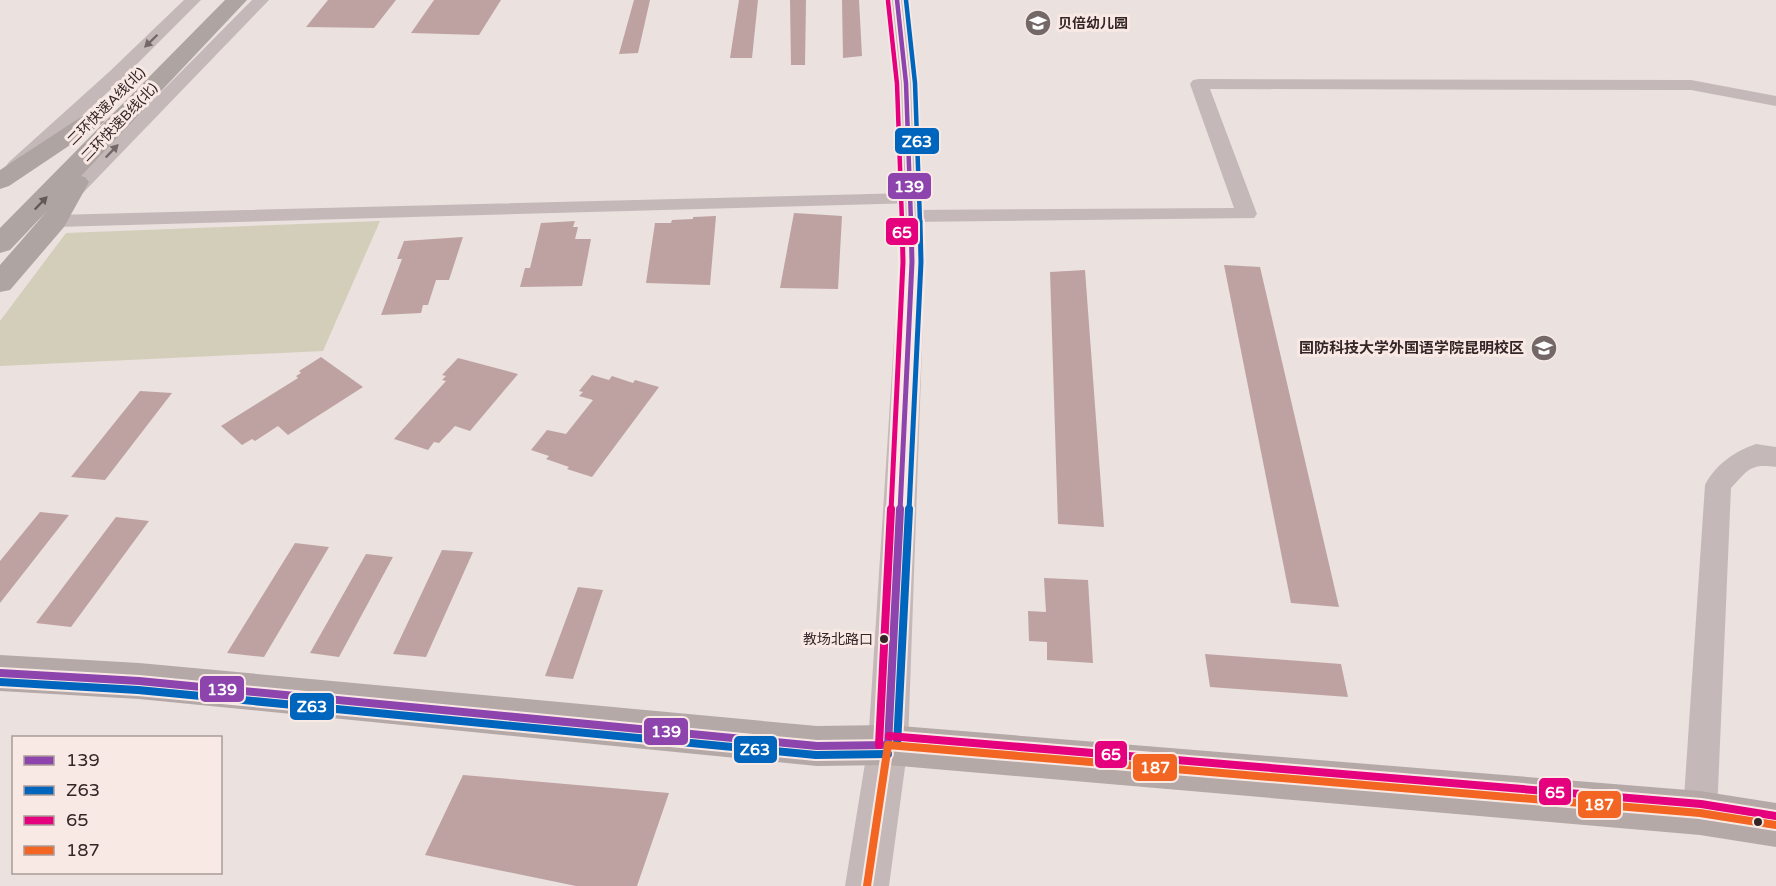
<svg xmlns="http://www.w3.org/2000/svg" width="1776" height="886" font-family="'Varela Round','Noto Sans SC',sans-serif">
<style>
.green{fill:#d2ceb9}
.building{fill:#bea2a2}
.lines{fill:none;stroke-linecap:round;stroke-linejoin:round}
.minor{fill:#c4b9b8;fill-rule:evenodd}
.tertiary{fill:#c4b9b8;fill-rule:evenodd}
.secondary{fill:#b5a9a8;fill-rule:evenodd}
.trunk{fill:#aea4a2;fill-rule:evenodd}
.bus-1-far2-casing{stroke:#f8e9e5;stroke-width:8}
.bus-1-far1-casing{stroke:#f8e9e5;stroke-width:10}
.bus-1-casing{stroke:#f8e9e5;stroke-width:12}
.bus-2-far2-casing{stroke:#f8e9e5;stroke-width:8}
.bus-2-far1-casing{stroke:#f8e9e5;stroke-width:10}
.bus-2-casing{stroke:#f8e9e5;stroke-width:12}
.bus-3-far2-casing{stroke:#f8e9e5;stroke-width:8}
.bus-3-far1-casing{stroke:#f8e9e5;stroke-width:10}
.bus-3-casing{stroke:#f8e9e5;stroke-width:12}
.bus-4-casing{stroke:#f8e9e5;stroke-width:12}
.bus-1-far2{stroke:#8e44ad;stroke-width:4.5}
.bus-1-far1{stroke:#8e44ad;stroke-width:5}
.bus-1{stroke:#8e44ad;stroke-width:8}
.bus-2-far2{stroke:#0065bd;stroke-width:4.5}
.bus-2-far1{stroke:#0065bd;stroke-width:5}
.bus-2{stroke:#0065bd;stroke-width:8}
.bus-3-far2{stroke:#e5007d;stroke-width:4.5}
.bus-3-far1{stroke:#e5007d;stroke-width:5}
.bus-3{stroke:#e5007d;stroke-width:8}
.bus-4{stroke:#f26522;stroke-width:8}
.oneway{fill:#756868}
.oneway2{fill:#655858}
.bus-dot{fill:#342627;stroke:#f8e9e5;stroke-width:2}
.labels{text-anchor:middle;stroke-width:6;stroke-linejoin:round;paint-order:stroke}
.far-poi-label{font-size:14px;font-weight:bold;fill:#342627;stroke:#f8e9e5;text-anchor:start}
.far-street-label{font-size:14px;fill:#342627;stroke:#f8e9e5}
.bus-label{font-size:14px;fill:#342627;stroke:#f8e9e5;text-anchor:end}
.poi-label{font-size:15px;font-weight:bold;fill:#342627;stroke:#f8e9e5;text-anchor:end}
.line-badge{stroke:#f8e9e5;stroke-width:2}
.badge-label{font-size:16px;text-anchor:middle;font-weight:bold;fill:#fff}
</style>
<rect width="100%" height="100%" fill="#ebe1de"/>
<path class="green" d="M380 221 323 351 0 366V321L66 233Z"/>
<path class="building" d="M328 0H396L374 28 306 27Z
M434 0H501L479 35 411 33Z
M634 0H650L638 53 619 54Z
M739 0H758L752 58H730Z
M790 0H806L805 65H791Z
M842 0H859L862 56 843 58Z
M794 213 842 216 838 289 780 288Z
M716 216 710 285 646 283 655 223H671L672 220 693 219V217Z
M575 221 573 227H578L575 239H591L582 286 520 287 525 268H530L541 223Z
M463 237 449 280H436L428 305H423L421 313 381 315 402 259H397L404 241Z
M1224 265 1260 267 1339 607 1291 603Z
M1085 270 1104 527 1058 524 1050 272Z
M321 357 363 387 288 435 278 426 255 441 252 439 242 445 221 426 298 378 296 376 301 373 299 371Z
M458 358 518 374 470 431 455 426 439 443 434 442 428 450 394 439 446 381 442 380 446 376 442 375Z
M592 375 609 380 612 376 633 383 635 380 659 387 592 477 567 469 569 467 546 459 549 456 531 450 547 430 566 434 593 400 579 396 583 392 579 391Z
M140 391 172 393 105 480 71 477Z
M40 512 69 515 0 603V561Z
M116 517 149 521 71 627 36 623Z
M295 543 329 547 264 657 227 653Z
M442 550 473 552 426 657 393 654Z
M366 554 393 557 339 657 310 653Z
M1044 578 1088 580 1093 663 1047 660V642L1029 641 1028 611 1046 612Z
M578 587 603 590 573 679 545 676Z
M1205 654 1341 664 1348 697 1210 687Z
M463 775 669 793 637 886H576L425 855Z"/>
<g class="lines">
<path class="minor" d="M184 0H201L121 80 23 170H9L6 166 9 162 109 72Z
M252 0H269L79 197H65L62 193 65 189Z
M1199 79 1691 80 1776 96V106L1691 90 1210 89 1257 214 1254 218 910 222 903 220 900 216 903 212 910 210 1234 208 1190 84 1193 80Z
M909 193 916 195 919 199 916 203 55 227 48 226 45 221 48 216 55 215Z
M1756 444 1776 447V467C1750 463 1748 470 1731 488L1717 813 1712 825 1700 830 1688 825 1683 813 1705 485C1715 465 1735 451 1756 444Z"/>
<path class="tertiary" d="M887 0H907L917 83 925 262 908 745 889 886H845L868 745 899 262 895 83Z"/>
<path class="secondary" d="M0 655 139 663 817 726 888 725 1700 791 1776 803V847L1700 835 888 765 817 766 139 699 0 691Z"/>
<path class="trunk" d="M225 0H247L81 176 85 177 89 182 64 227 10 290 0 292V265L47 211 10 250 0 253V228Z
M95 111 103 113 107 118 103 123 9 186 0 189V170L87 113Z"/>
<defs>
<path id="bus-1-far2" d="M897 0 906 83 911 222"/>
<path id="bus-1-far1" d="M900 511 912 262 911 221"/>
<path id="bus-1" d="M0 673 139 681 817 746 888 745
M888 745 900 509"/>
<path id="bus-2-far2" d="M906 0 915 83 920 222"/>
<path id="bus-2-far1" d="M909 511 921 262 920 221"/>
<path id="bus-2" d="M0 682 138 690 816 755 888 754
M897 745 909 509"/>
<path id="bus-3-far2" d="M888 1 897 84 902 222"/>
<path id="bus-3-far1" d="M891 511 903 262 902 221"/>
<path id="bus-3" d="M889 736 1701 804 1776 816
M879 745 891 509"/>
<path id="bus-4" d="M888 745 1700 813 1776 825
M867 886 888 745"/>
</defs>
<use href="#bus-1-far2" class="bus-1-far2-casing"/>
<use href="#bus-1-far1" class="bus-1-far1-casing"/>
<use href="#bus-1" class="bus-1-casing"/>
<use href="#bus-2-far2" class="bus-2-far2-casing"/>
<use href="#bus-2-far1" class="bus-2-far1-casing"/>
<use href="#bus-2" class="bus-2-casing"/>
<use href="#bus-3-far2" class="bus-3-far2-casing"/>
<use href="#bus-3-far1" class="bus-3-far1-casing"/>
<use href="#bus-3" class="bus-3-casing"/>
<use href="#bus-4" class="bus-4-casing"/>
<use href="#bus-1-far2" class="bus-1-far2"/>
<use href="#bus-1-far1" class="bus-1-far1"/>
<use href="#bus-1" class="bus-1"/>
<use href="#bus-2-far2" class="bus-2-far2"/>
<use href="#bus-2-far1" class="bus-2-far1"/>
<use href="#bus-2" class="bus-2"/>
<use href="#bus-3-far2" class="bus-3-far2"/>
<use href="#bus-3-far1" class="bus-3-far1"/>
<use href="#bus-3" class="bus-3"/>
<use href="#bus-4" class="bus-4"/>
</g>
<defs><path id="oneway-solid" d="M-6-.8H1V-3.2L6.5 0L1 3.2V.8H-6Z" transform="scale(1.5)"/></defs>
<g class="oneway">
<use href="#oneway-solid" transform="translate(151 41) rotate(136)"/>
<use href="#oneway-solid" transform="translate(112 151) rotate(-46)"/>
</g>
<use class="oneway2" href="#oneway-solid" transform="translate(41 203) rotate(-46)"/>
<defs>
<symbol id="school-disc" viewBox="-11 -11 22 22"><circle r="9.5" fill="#746767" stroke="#f8e9e5"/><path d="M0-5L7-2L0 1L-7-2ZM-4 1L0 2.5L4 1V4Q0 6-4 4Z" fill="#fff"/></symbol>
<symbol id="university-disc" viewBox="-11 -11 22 22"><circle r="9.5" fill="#746767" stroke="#f8e9e5"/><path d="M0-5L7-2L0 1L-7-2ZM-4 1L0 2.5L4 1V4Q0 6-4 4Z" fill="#fff"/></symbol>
</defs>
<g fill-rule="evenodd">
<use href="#school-disc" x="1023" y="8" width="30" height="30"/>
<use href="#university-disc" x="1529" y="333" width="30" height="30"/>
</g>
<g class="bus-dot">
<circle cx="884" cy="639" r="5"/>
<circle cx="1758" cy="822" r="5"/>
</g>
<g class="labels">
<g class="far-poi-label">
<text x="1058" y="28">贝倍幼儿园</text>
</g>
<g class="far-street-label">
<text transform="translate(106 106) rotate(-45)" y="5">二环快速A线(北)</text>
<text transform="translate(119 122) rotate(-46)" y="5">二环快速B线(北)</text>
</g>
<g class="bus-label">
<text x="873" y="644">教场北路口</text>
</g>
<g class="poi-label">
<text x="1524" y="353">国防科技大学外国语学院昆明校区</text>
</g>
</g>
<g class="line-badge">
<rect x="894" y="127" width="46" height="28" rx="6" fill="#0065bd"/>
<rect x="887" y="172" width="45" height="28" rx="6" fill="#8e44ad"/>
<rect x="885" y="217" width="34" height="29" rx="6" fill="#e5007d"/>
<rect x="199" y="675" width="46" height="28" rx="6" fill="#8e44ad"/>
<rect x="289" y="692" width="46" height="29" rx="6" fill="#0065bd"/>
<rect x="643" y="717" width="46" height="29" rx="6" fill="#8e44ad"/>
<rect x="733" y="735" width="45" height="29" rx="6" fill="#0065bd"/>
<rect x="1094" y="740" width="34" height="29" rx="6" fill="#e5007d"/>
<rect x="1132" y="753" width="46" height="29" rx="6" fill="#f26522"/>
<rect x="1538" y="777" width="34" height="29" rx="6" fill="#e5007d"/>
<rect x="1577" y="790" width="45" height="29" rx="6" fill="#f26522"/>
</g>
<g class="badge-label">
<text x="917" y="147">Z63</text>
<text x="909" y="192">139</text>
<text x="902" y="238">65</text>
<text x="222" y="695">139</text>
<text x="312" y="712">Z63</text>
<text x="666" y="737">139</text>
<text x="755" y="755">Z63</text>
<text x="1111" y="760">65</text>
<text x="1155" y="773">187</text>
<text x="1555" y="798">65</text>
<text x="1599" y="810">187</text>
</g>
<rect x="12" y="736" width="210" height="138" fill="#f8e9e5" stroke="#aa9b99" stroke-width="1.5"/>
<rect x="24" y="756" width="30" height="9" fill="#8e44ad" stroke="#aa9b99" stroke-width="1.5"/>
<text x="66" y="766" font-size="18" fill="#342627">139</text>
<rect x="24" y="786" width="30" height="9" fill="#0065bd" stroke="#aa9b99" stroke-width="1.5"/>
<text x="66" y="796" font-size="18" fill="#342627">Z63</text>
<rect x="24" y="816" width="30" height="9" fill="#e5007d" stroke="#aa9b99" stroke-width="1.5"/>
<text x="66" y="826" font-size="18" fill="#342627">65</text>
<rect x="24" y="846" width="30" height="9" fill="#f26522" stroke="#aa9b99" stroke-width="1.5"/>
<text x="66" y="856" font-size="18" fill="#342627">187</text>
</svg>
